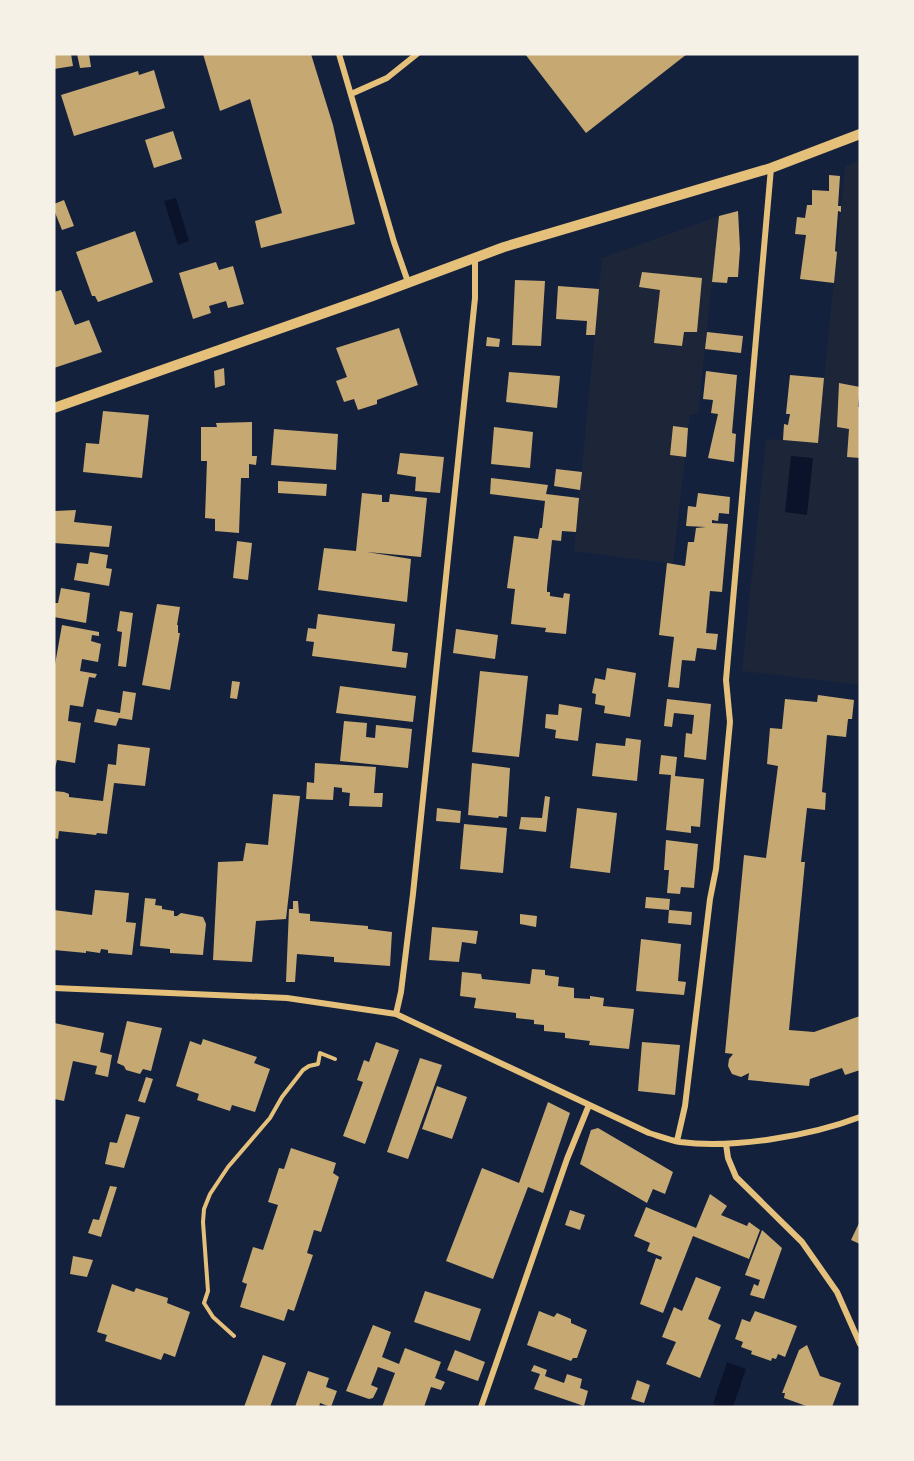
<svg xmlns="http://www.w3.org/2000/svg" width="914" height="1461" font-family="Mulish,sans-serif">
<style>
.green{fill:#1d2539}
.water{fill:#0b132b}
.building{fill:#c6a872}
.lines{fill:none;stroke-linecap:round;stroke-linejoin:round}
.path{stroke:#e5c07b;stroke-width:4}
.minor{stroke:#e5c07b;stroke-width:6}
.tertiary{stroke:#e5c07b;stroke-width:10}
</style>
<rect width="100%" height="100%" fill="#14213d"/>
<path class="green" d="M860 160V685L742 671 766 439 818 442 845 166Z
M719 216 698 414H690L673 564 574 551 602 258Z"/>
<path class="water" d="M176 198 189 241 178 245 164 201Z
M791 456 813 458 807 515 785 512Z
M727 1362 746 1369 733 1407H722L713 1404Z"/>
<path class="building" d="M54 54H71L73 66 54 69Z
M77 54H89L91 67 80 68Z
M203 54H311L333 125 355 224 261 248 255 221 282 213 250 99 220 111Z
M525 54H687L586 133Z
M154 70 165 108 74 136 61 95 138 71 139 75Z
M173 131 182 159 154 168 145 140Z
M829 175 840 176 838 206H841V212L838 211 835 251 837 252 834 283 800 279 806 235 795 234 797 217 805 218 807 205H812V190L829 191Z
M64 200 74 226 62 230 54 210V204Z
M738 211 740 249 738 277H728L727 283 712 282 719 216Z
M135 231 153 282 98 302 95 296H92L76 252Z
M216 262 219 270 233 266 244 304 228 308 226 301 209 306 211 313 193 319 179 273Z
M642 272 702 278 697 332H684L682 346 654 343 660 290 639 287Z
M515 280 545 281 541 346 512 345Z
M558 286 599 289 595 335H586L587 321 556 319Z
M61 290 75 325 89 320 102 352 54 368V292Z
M399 328 418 385 377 400V404L358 410 354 399 344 402 336 381 347 377 336 348Z
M707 332 743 336 741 353 705 349Z
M487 337 500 339 499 347 486 346Z
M224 368 225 385 215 388 214 371Z
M706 371 737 375 732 433 736 434 734 462 708 458 718 414 711 413 713 400 703 399Z
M509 372 560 376 557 408 506 402Z
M790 375 824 378 818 443 783 440 784 424 788 425 790 414H786Z
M839 383 860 387 858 407H860V458L847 457 849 429 837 427Z
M103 411 149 415 142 478 83 472 86 443 99 444Z
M252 422V456H257L256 465 249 464V478H241L239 533 215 531V519L205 518 207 461H201V427H217L216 423Z
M673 426 688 428 686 457 670 455Z
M494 427 533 432 530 468 491 464Z
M274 429 338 434 336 470 271 465Z
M400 453 444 457 440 493 415 491 416 477 397 474Z
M556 469 582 472 580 490 554 486Z
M491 478 548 485 546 494 579 498 576 532 562 531 561 541 552 540 547 588V592H550V596L563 598 564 593 570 594 566 634 545 632 546 628 511 624 515 589 507 588 514 536 538 539 540 528H542L545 501 490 494Z
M278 481 327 484 326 496 278 493Z
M362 493 382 495V502H389L390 494 427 498 421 557 367 552 411 559 407 602 318 590 324 548 356 551Z
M698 493 730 497 729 514 719 513 718 521 712 520V523L728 524 722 592 710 591 706 633 718 634 716 650 697 648 695 661 682 660 679 688 668 687 674 637 659 635 667 563 685 566 688 542H694L696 528 706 527 686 526 688 506 696 507Z
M76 510 74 522 112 526 109 547 54 543 55 511Z
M237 541 252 543 248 580 233 578Z
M90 552 108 555 106 568 112 569 109 586 74 580 77 563 88 564Z
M61 588 90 593 86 623 54 617 55 603H58Z
M157 604 180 607 177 625H178V633H180L170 690 142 685Z
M120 611 133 613 126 667 118 666 122 632 117 631Z
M318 614 395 624 392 651 408 653 406 668 312 656 314 642 306 641 308 628 316 629Z
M62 625 99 632V636L92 635 91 641 101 644 98 662 82 659 80 671 97 674 95 678 89 677 83 707 70 705 68 721 81 723 75 763 57 760 55 768 54 670Z
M456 629 498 635 495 659 453 653Z
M607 668 636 673 630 717 604 713 605 706 595 704 596 694 592 693 595 678 605 680Z
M480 671 528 676 519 757 472 752Z
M232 681 240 682 237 699 230 698Z
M340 686 416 696 413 722 336 713Z
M123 691 136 693 132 720 119 718 116 726 94 722 97 709 120 713Z
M818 695 854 700 852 719H848L846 737 827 735 822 792 826 793 825 810 807 808 801 862H805L789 1030 814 1032 860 1016V1070L845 1075 842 1068 810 1079 809 1086 748 1080 749 1073 741 1077 732 1074 728 1066 729 1059 733 1054 725 1053 744 855 766 858 778 766 767 764 770 728 782 729 785 699 817 702Z
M667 699 711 704 706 760 684 757 686 733 692 734 694 715 674 713 672 727 664 726Z
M559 704 582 708 578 741 555 738 556 730 545 728 546 714 558 715Z
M344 721 367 723 366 737 375 738 376 725 412 729 408 768 340 761Z
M626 738 641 740 637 781 592 776 596 743 625 746Z
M118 744 150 748 145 786 114 783 107 834 97 833 96 835 59 831 58 839 54 838V791L64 792 69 794V797L103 801 108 764 116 765Z
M661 755 677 757 675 776 704 779 700 827 691 826V833L666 830 671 775 659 774Z
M315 763 376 767 374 793H383L382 807 349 806 350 793 342 792V788L334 787 333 800 306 799 307 782 314 783Z
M472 763 510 768 507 817 499 816 498 818 468 815Z
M273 794 300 796 286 919 256 921 252 962 213 960 218 862 243 861 246 843 268 845Z
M545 796 550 797 546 832 519 829 521 817 542 818Z
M437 808 461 811 460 823 436 821Z
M577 808 617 813 610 873 570 868Z
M464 824 507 828 503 873 460 869Z
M666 840 698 844 694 888 681 887 680 894 667 893 669 870H664Z
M95 890 129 893 126 922 136 923 132 955 108 953V950L101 949 100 953 86 951V953L54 950V910L92 915Z
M646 897 670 899 669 910 645 908Z
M145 898 156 899 155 905 162 906V909L174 911V916H177L181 913 203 917 206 924 203 955 170 953V949L140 946Z
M293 901H298L299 913 310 914V921L368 926V929L392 932 390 966 334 962V957L297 954 295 982H286L289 909H293Z
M669 910 692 912 691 925 668 923Z
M520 914 537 916 536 927 520 924Z
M432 927 478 931 476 944 462 942 459 962 429 960Z
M641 939 681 944 678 981 686 982 684 995 636 991Z
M532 969 545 970V975L559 977 558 986 574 988V998L590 999V996L604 998 603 1006 634 1009 629 1049 589 1045 590 1041 565 1038V1033L544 1031V1025L534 1024V1020L516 1018V1013L474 1008 476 998 460 996 462 972 481 974 482 979 530 984Z
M127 1021 162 1028 151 1071 143 1069 140 1074 126 1070 124 1066 117 1063Z
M54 1023 104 1033 100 1052 112 1055 108 1077 95 1074 97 1066 73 1061 64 1101 54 1099Z
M203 1039 257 1057 254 1063 270 1069 255 1112 232 1105 230 1111 197 1100 199 1094 176 1086 190 1041 201 1045Z
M376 1042 399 1050 365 1144 343 1136 363 1082 357 1080 364 1060 369 1062Z
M642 1042 680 1045 675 1095 638 1091Z
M420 1058 442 1065 408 1159 387 1152Z
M146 1077 153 1079 145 1103 138 1101Z
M437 1086 467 1097 452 1139 422 1129Z
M548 1102 570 1113 543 1193 528 1187 493 1279 446 1261 482 1168 519 1183Z
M126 1114 140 1117 124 1168 105 1164 110 1142 117 1143Z
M598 1128 673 1172 665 1194 653 1189 647 1203 580 1164 591 1130Z
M291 1148 336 1163 333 1173 339 1177 321 1232 314 1230 307 1253 313 1255 294 1311 288 1309 284 1321 240 1307 247 1284 242 1282 253 1247 263 1250 278 1205 268 1202 279 1168 284 1169Z
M110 1186 117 1187 101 1237 88 1233 93 1219 99 1220Z
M710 1194 727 1206 721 1215 747 1226 749 1222 760 1230 749 1259 693 1236 663 1313 640 1304 656 1258 661 1260 662 1257 647 1251 650 1243 634 1236 646 1207 696 1228Z
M570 1210 585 1215 580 1230 565 1225Z
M860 1221V1244L851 1240Z
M762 1230 782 1248 764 1299 750 1295 754 1284 758 1286 760 1280 745 1275Z
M73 1256 93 1260 87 1277 70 1274Z
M696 1277 721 1287 708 1319 721 1325 700 1378 666 1364 676 1342 662 1337 674 1307 682 1311Z
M112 1284 134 1292 136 1288 168 1298 167 1303 190 1312 175 1357 164 1353 161 1360 105 1341 107 1335 97 1332Z
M425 1291 481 1309 470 1341 414 1322Z
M539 1311 554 1317 557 1313 571 1319V1323L587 1330 577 1358H573L571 1361 527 1345Z
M755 1311 797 1326 785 1357 778 1354 776 1359 772 1358 771 1361 751 1354 752 1351 741 1347 743 1342 735 1339 742 1319 750 1322Z
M373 1325 391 1332 382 1357 399 1364 405 1348 441 1362 435 1378 445 1382 441 1390 431 1387 424 1407H382L395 1373 378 1367 371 1385 378 1388 373 1398 369 1399 346 1391Z
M807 1345 820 1376 841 1383 832 1407H809L784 1398 785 1393H782L799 1350Z
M455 1350 485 1362 478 1381 447 1370Z
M263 1355 286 1363 270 1407H244Z
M534 1365 547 1370 545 1376 564 1383 567 1374 582 1379 580 1388 588 1391 584 1406 534 1389 540 1374 531 1371Z
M308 1371 329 1378 326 1387 337 1391 331 1407 320 1403 319 1407H295Z
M637 1380 650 1385 644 1403 631 1399Z"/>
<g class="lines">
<path class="path" d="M234 1336 213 1317 204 1303 208 1291 203 1222 204 1209 210 1194 228 1167 270 1118 282 1097 303 1070 309 1066 318 1064 320 1053 335 1059"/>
<path class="minor" d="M339 54 394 242 408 282
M351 94 387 78 417 54
M54 988 287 998 396 1014 649 1133C659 1136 670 1140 680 1142 733 1149 810 1136 860 1117
M396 1014 401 992 413 894 475 298V259
M677 1141 685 1106 710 899 716 869 730 722 726 680 771 168
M726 1144 728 1158 736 1177 802 1242 837 1292 860 1344
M481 1407 567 1159 589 1105"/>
<path class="tertiary" d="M54 408 370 297 504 247 771 168 860 134"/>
</g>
<rect width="914" height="1461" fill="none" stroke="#f6f1e7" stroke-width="111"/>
</svg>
